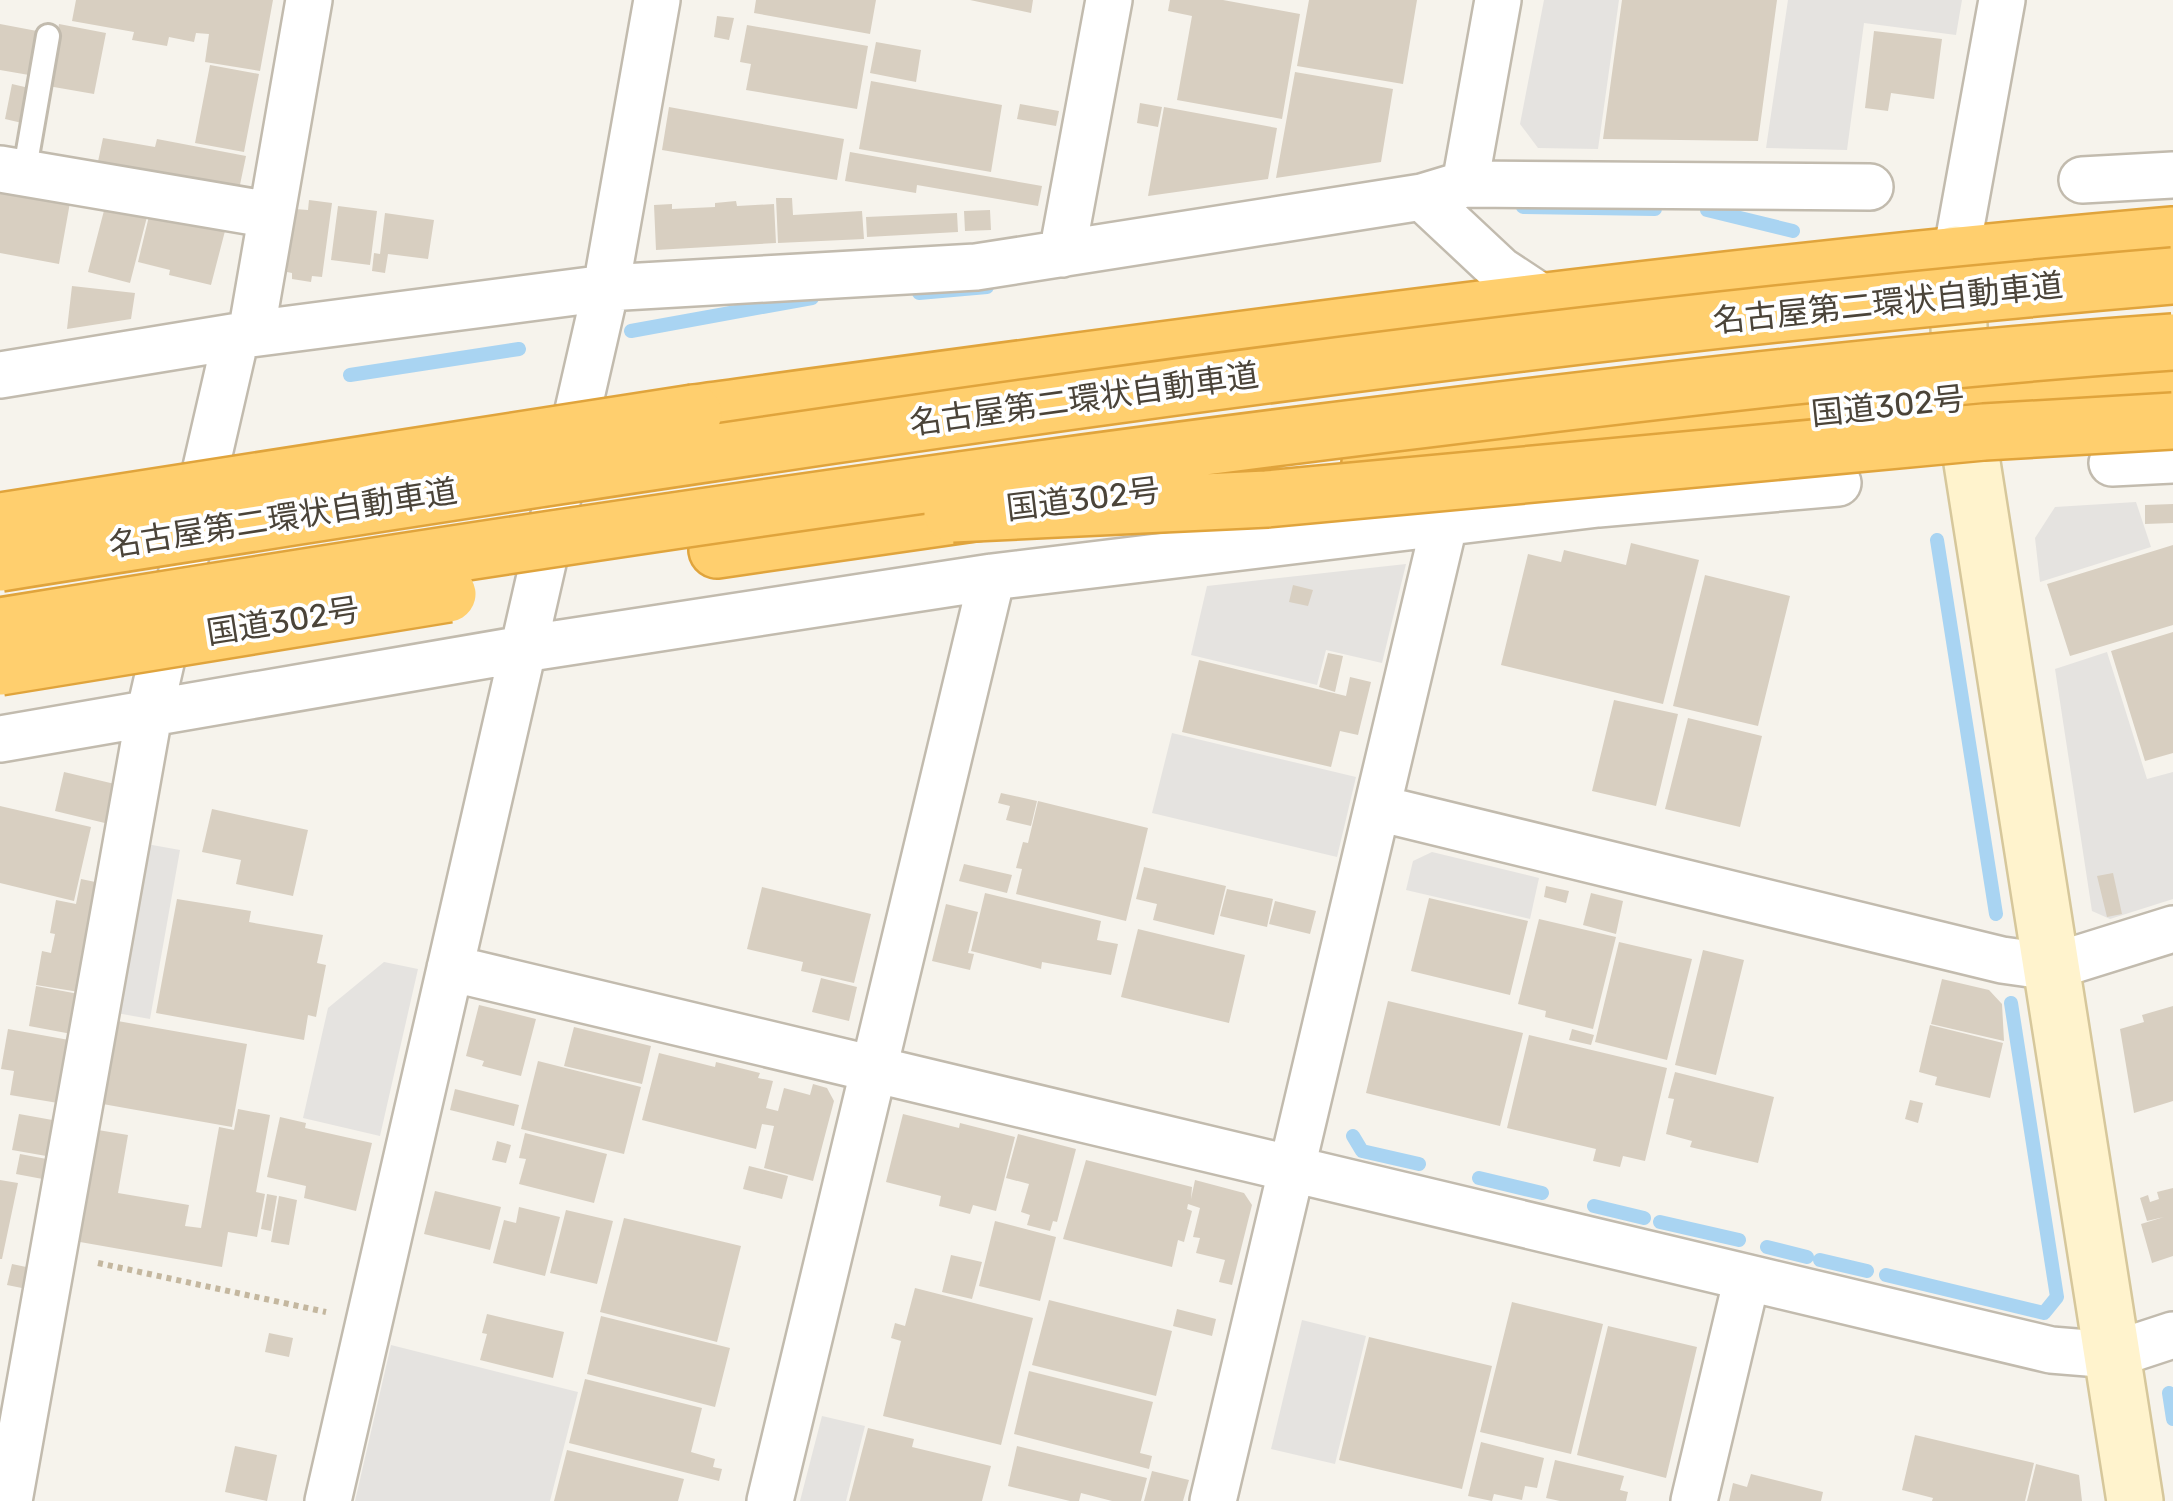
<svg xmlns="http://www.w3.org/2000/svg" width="2173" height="1501" font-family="Rubik,'Noto Sans JP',sans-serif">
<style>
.parking{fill:#e5e3e0}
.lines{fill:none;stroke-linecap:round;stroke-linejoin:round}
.stream{stroke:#a9d4f2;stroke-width:14}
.building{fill:#d8cfc1}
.lane-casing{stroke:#c2bbae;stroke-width:28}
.street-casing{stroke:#c2bbae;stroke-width:50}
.secondary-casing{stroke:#d6c79b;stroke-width:60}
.highway-casing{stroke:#e0a43c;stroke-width:60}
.path{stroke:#c4b79f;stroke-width:6;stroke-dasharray:5 5;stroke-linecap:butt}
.lane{stroke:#fff;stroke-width:22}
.street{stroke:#fff;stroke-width:45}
.secondary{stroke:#fff3cd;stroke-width:55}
.highway{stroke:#ffcf6e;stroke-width:55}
.highway-bridge-casing{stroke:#e0a43c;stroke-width:60;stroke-linecap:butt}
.highway-bridge{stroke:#ffcf6e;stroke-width:55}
.labels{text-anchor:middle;stroke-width:8;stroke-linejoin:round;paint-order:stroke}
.street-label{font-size:32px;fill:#4b4439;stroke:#fff}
</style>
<rect width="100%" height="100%" fill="#f6f3ec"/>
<path class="parking" d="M1544 0H1619L1598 149 1538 148 1520 124Z
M1788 0H1962L1956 35 1864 23 1847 150 1766 148Z
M2136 502 2151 547 2040 582 2035 538 2055 507Z
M1406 564 1382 663 1326 650 1317 685 1191 655 1207 586Z
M2107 652 2147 779 2173 772V899L2110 919 2092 911 2055 669Z
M1172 733 1356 777 1337 857 1152 813Z
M141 843 180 850 150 1019 111 1012Z
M1432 852 1539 878 1530 919 1406 890 1413 861Z
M384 962 418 969 380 1136 303 1118 328 1008Z
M1302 1320 1366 1336 1335 1464 1271 1449Z
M391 1345 578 1392 550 1501H355Z
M822 1416 865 1426 846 1501H800Z"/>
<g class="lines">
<path class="stream" d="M1523 207 1655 209
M1707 210 1793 231
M919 293 987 287
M631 331 812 298
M350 375 519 349
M1937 540 1996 914
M1353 1136 1362 1151 1419 1164
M1479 1178 1542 1193
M1594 1206 1644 1218
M1660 1222 1739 1240
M1767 1247 1807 1257
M1820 1260 1867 1271
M1886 1275 2044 1313 2057 1297 2011 1003
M2169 1393 2173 1419"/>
</g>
<path class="building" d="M76 0H273L260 71 205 62 209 34 196 33 194 42 169 37 167 46 132 40 134 32 72 21Z
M756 0H876L870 34 754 13Z
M970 0H1033L1031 13Z
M1170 0H1223L1300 14 1282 119 1177 100 1192 16 1168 11Z
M1309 0H1417L1403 84 1297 66Z
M1622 0H1777L1758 141 1603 139Z
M717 16 734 18 729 40 714 37Z
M0 24 37 31 29 75 0 70Z
M59 24 106 33 94 94 48 86Z
M747 25 868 46 857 109 746 90 751 64 740 62Z
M1874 31 1942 39 1934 99 1891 93 1888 111 1865 108Z
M876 42 921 50 916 82 870 73Z
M210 65 259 74 244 152 195 143Z
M1295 72 1393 89 1381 162 1276 178Z
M871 81 1002 105 991 172 859 149Z
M12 84 29 88 22 123 5 119Z
M1140 103 1162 107 1158 127 1137 123Z
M1020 104 1059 111 1056 126 1017 119Z
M669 107 844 139 837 180 662 150Z
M1164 107 1277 128 1268 179 1148 196Z
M103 138 155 147 157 139 246 156 237 199 96 171Z
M850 152 1042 186 1038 206 917 185 916 193 845 181Z
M0 184 71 197 59 264 0 253Z
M776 198H792L793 215 862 211 864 239 778 243Z
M107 199 149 209 130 283 88 272Z
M309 200 332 203 322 277 312 276 311 282 292 279V273L287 272 295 209 308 210Z
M736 201 737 206 774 204 776 243 656 250 654 205 672 204V209L715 207V203Z
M338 206 377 211 370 265 331 260Z
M990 210 991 230 965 231 964 211Z
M150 212 225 231 211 285 169 275 170 270 138 262Z
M385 213 434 220 428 259 388 254 385 273 372 271 374 253 380 254Z
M957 213 958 232 867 237 866 217Z
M72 286 135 293 131 319 67 329Z
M2173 504V523L2145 524V505Z
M1631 543 1699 560 1663 704 1501 665 1528 554 1561 562 1564 550 1626 565Z
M2173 545V625L2070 656 2047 584Z
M1705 575 1790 596 1758 726 1673 706Z
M1293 585 1313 590 1308 606 1289 602Z
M2173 632V753L2145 761 2111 651Z
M1328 653 1343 656 1335 692 1319 687Z
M1199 660 1346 696 1350 677 1371 682 1358 735 1340 731 1331 767 1182 732Z
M1614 700 1678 714 1656 806 1592 791Z
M1688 718 1762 736 1740 827 1665 809Z
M64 772 119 785 109 824 55 811Z
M1001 793 1037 801 1031 826 1006 820 1010 806 998 803Z
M1038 801 1148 828 1126 921 1016 894 1022 869 1016 868 1023 842 1028 843Z
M0 806 91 827 74 901 0 883Z
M212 809 308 830 293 896 236 884 241 860 202 852Z
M964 864 1012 875 1007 893 959 881Z
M1144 867 1226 886 1214 935 1153 920 1157 904 1136 899Z
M2113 873 2122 914 2107 917 2097 876Z
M81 879 105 884 85 993 36 985 42 951 51 953 55 934 50 933 56 900 76 904Z
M1546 886 1569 891 1566 903 1544 897Z
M762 887 871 914 854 983 801 971 803 962 747 949Z
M1227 889 1273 899 1267 927 1220 916Z
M985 893 1101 921 1097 940 1118 944 1111 975 1042 962 1041 969 971 951Z
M1591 893 1623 901 1616 934 1583 925Z
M1429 898 1528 921 1510 995 1411 971Z
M177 899 251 911 249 922 323 935 317 963 326 965 316 1017 308 1015 304 1040 156 1013Z
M1275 901 1316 911 1310 934 1269 924Z
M946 904 978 912 968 953 974 954 970 970 932 961Z
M1539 919 1616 937 1593 1029 1545 1017 1546 1011 1518 1004Z
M1138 929 1245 955 1229 1023 1121 997Z
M1619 942 1692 959 1667 1060 1595 1042Z
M1703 950 1744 960 1716 1075 1675 1065Z
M821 978 857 987 849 1021 812 1012Z
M1942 979 1989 990 2002 1004 2004 1041 1931 1024Z
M36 986 84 995 77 1035 29 1026Z
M1388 1001 1523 1033 1500 1126 1366 1093Z
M479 1005 536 1019 521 1076 482 1066 484 1061 466 1056Z
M2173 1006V1101L2134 1113 2120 1029 2144 1022 2142 1015Z
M112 1020 247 1044 232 1127 97 1103Z
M1930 1025 2003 1043 1990 1098 1935 1085 1937 1077 1919 1072Z
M574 1027 651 1046 642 1084 564 1066Z
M8 1029 69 1040 58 1103 10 1095 14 1071 1 1069Z
M1572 1029 1594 1035 1591 1045 1569 1040Z
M1529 1035 1667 1068 1645 1161 1623 1156 1620 1167 1593 1161 1596 1149 1507 1128Z
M659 1053 715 1067 716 1062 760 1073 758 1078 773 1081 766 1108 778 1111 784 1088 810 1095 813 1084 827 1088 834 1101 813 1181 764 1168 774 1126 762 1124 756 1149 642 1120Z
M538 1061 641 1087 624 1154 521 1129Z
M1675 1072 1774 1097 1758 1163 1690 1147 1692 1141 1666 1134 1674 1099 1668 1098Z
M455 1089 519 1105 514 1126 450 1110Z
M1910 1100 1923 1103 1918 1123 1905 1119Z
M238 1109 270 1115 256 1192 265 1194 257 1237 228 1232 222 1267 80 1242 86 1202 79 1201 92 1129 128 1135 118 1193 189 1205 185 1226 201 1228 219 1127 234 1130Z
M19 1114 58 1121 52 1157 12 1150Z
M903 1114 959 1128 960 1123 1015 1137 996 1211 973 1205 970 1214 939 1206 941 1196 886 1182Z
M280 1117 306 1123 305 1128 372 1143 356 1211 304 1198 306 1186 267 1177Z
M525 1133 607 1154 594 1203 519 1184 526 1159 519 1158Z
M1018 1134 1076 1149 1057 1222 1053 1221 1050 1231 1027 1225 1030 1215 1021 1212 1029 1184 1006 1178Z
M497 1141 511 1145 506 1163 492 1160Z
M20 1154 52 1160 48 1180 16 1174Z
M1086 1160 1192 1187 1191 1199 1195 1180 1244 1193 1252 1205 1232 1285 1219 1282 1225 1260 1196 1253 1200 1238 1193 1237 1200 1208 1188 1204 1187 1209 1192 1211 1184 1242 1178 1240 1172 1267 1063 1239Z
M749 1166 788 1176 782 1199 743 1189Z
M0 1180 18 1183 2 1259H0Z
M2173 1188V1256L2152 1263 2141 1224 2164 1217 2147 1221 2140 1198 2148 1195 2150 1202 2159 1199 2157 1192Z
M435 1191 501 1207 490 1250 424 1234Z
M267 1194 277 1196 271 1231 261 1229Z
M279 1196 297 1200 289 1245 271 1242Z
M519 1207 560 1217 545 1276 493 1263 504 1220 516 1223Z
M566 1210 613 1221 597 1284 550 1273Z
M624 1218 741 1246 717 1342 600 1312Z
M995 1221 1056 1237 1040 1301 979 1286Z
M951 1255 982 1262 972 1299 942 1292Z
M12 1264 31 1268 27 1289 7 1285Z
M915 1288 1033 1318 1001 1445 883 1416 901 1341 891 1338 895 1323 905 1326Z
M1049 1300 1172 1331 1156 1396 1032 1365Z
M1512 1302 1603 1324 1571 1454 1480 1432Z
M1177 1309 1216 1319 1212 1336 1173 1326Z
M487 1314 564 1332 553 1378 480 1360 487 1334 482 1333Z
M601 1316 730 1348 715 1407 587 1374Z
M1608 1326 1697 1347 1666 1478 1577 1455Z
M269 1333 293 1338 289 1357 265 1352Z
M1369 1337 1492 1366 1462 1489 1339 1460Z
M1029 1371 1153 1402 1140 1453 1152 1456 1149 1469 1014 1434Z
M585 1379 702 1408 691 1452 715 1459 713 1467 722 1469 719 1481 569 1443Z
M868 1428 914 1439 912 1447 991 1466 982 1501H849Z
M1915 1435 2034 1463 2025 1501H1932L1933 1498 1902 1490Z
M1481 1442 1544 1458 1537 1488 1525 1486 1522 1500 1494 1494 1492 1501 1468 1496Z
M235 1446 277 1455 267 1501 225 1492Z
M1017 1446 1147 1478 1141 1501H1112L1081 1493 1079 1501H1070L1008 1486Z
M567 1450 684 1479 678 1501H554Z
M1555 1460 1624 1476 1620 1490 1628 1492 1626 1501H1560L1546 1498Z
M2036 1464 2079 1475 2082 1501H2027Z
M1152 1471 1189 1480 1183 1501H1144Z
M1751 1474 1823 1492 1821 1501H1729L1733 1483 1747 1487Z"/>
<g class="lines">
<defs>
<path id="lane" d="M24 174 48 36"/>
<path id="street" d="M0 169 271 215
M2082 180 2173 175
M1465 184 1498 0
M1422 197 1465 184 1870 187
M1062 254 1109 0
M1956 254 2002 0
M251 334 309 0
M0 375 251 334 606 288 976 267 1422 197 1500 270 1544 299
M2112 463 2173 460
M1598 504 1838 483
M0 739 523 649 992 577 1598 504 1656 456
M1378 808 2002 960 2051 967 2173 929
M450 968 2051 1350 2112 1355 2173 1335
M9 1501 149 715 236 337
M328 1501 606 288 657 0
M770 1501 992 577
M1213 1501 1445 521
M1694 1501 1747 1278"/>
<path id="secondary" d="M1956 254 1962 399 2135 1501"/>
<path id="highway" d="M694 413C1186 346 1678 278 2173 235
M1370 463 1691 426 2173 379
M717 550 1002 509"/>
</defs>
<use href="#lane" class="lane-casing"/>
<use href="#street" class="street-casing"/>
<use href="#secondary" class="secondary-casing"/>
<use href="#highway" class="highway-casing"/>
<path class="path" d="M98 1263 326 1312"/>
<use href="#lane" class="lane"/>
<use href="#street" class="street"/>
<use href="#secondary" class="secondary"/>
<use href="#highway" class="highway"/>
<defs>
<path id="highway-bridge" d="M952 514 1267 499 1984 432 2173 421
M0 521 694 413
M0 563C722 449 1444 337 2173 276
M0 626C464 550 929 480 1395 423 1654 391 1913 360 2173 342
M0 667 448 594"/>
</defs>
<use href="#highway-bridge" class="highway-bridge-casing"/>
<use href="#highway-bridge" class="highway-bridge"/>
</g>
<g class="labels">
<g class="street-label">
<text transform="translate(1888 303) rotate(-6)" y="11">名古屋第二環状自動車道</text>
<text transform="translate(1084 399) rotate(-8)" y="11">名古屋第二環状自動車道</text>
<text transform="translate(1888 406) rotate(-6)" y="11">国道302号</text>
<text transform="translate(1083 499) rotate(-7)" y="11">国道302号</text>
<text transform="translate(283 518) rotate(-9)" y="11">名古屋第二環状自動車道</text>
<text transform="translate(283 621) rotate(-9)" y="11">国道302号</text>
</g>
</g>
</svg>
